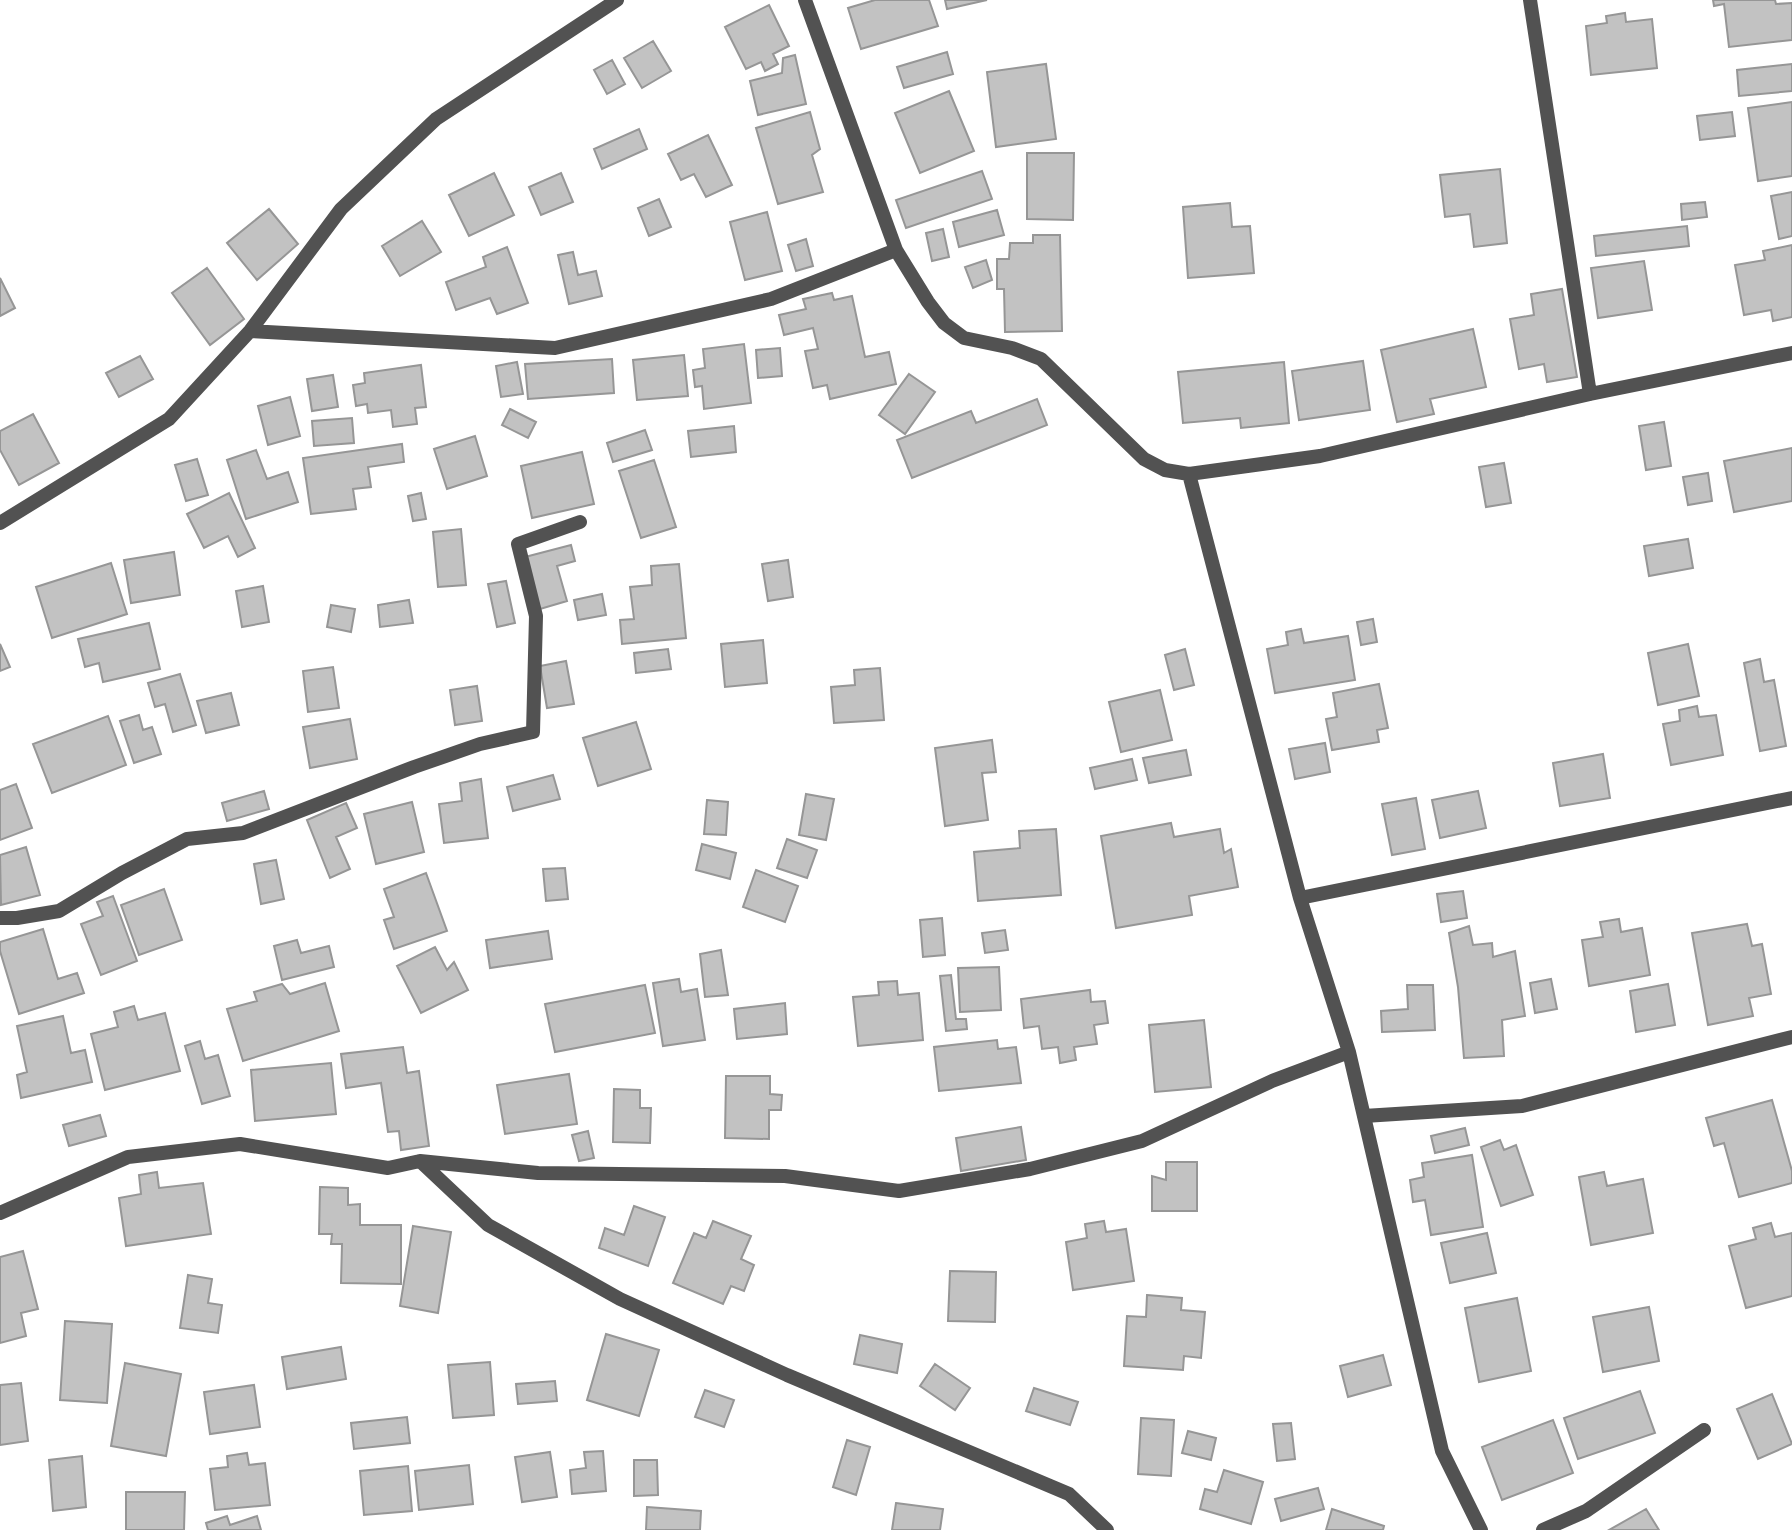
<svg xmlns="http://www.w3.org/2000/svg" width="1792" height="1530" font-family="Cabin,sans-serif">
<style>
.building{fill:#c2c2c2;stroke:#969696;stroke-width:2}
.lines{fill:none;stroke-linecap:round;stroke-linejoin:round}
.street{stroke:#525252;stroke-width:14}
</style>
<rect width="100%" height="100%" fill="#fff"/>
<path class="building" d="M875 0H929L938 26 861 49 848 8Z
M945 0H987L947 9Z
M1713 0H1775L1776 4 1792 3V40L1729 47 1724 4 1714 6Z
M769 5 789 46 773 54 778 64 765 71 761 62 746 69 725 27Z
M1625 13 1626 22 1652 19 1657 68 1591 75 1586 26 1607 23 1606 16Z
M653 41 671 71 642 88 624 58Z
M947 52 953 74 904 88 897 67Z
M795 55 806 104 758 115 750 81 782 73 783 58Z
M612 60 625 84 607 94 594 70Z
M1046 64 1056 139 996 147 987 72Z
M1792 64V91L1739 96 1737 70Z
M949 91 974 151 920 173 895 113Z
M1792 102V176L1758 181 1748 108Z
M810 112 820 149 812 155 823 192 778 204 756 128Z
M1732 112 1735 136 1700 140 1697 116Z
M639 129 647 149 602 169 594 149Z
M708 135 732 185 706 197 694 174 681 180 668 154Z
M1027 153H1074L1073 220 1027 219Z
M1500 169 1507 243 1474 247 1470 214 1445 217 1440 175Z
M982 171 992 199 906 228 896 200Z
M494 173 514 215 469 236 449 195Z
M561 173 573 202 541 215 529 187Z
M1792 192V236L1779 239 1771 196Z
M659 199 671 227 649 236 638 208Z
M1705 202 1707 217 1682 220 1681 204Z
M1230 203 1232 227 1250 226 1254 273 1188 278 1183 207Z
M269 209 298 244 257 280 227 243Z
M997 210 1004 235 959 247 953 222Z
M767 212 782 271 745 280 730 222Z
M422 221 441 252 400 276 382 246Z
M1687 226 1689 246 1596 256 1594 236Z
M943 229 949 257 932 261 926 233Z
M1033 235H1060L1062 331 1005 332 1004 289H997V259H1009L1010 243H1033Z
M806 239 813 266 796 271 788 245Z
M1792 245V317L1773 321 1771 310 1744 315 1735 265 1765 260 1763 251Z
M507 247 528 303 497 314 490 298 456 310 446 282 486 267 483 257Z
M573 252 578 275 596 271 602 296 569 304 558 255Z
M986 260 992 280 973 288 965 267Z
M1644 261 1652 310 1598 318 1591 268Z
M207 268 244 319 210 345 172 293Z
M0 278 15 308 0 316Z
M1562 289 1577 377 1547 382 1544 364 1519 369 1510 319 1534 315 1531 294Z
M832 293 834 300 852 296 865 357 889 352 896 384 830 399 827 385 813 388 805 351 818 349 813 328 784 335 779 315 806 309 803 299Z
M1473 329 1486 387 1430 399 1434 414 1397 422 1381 350Z
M744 344 751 403 704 409 702 386 695 387 693 370 705 368 703 349Z
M780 348 782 376 758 378 756 350Z
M684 355 688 396 637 400 633 360Z
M140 356 153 379 119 397 106 373Z
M612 359 614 393 528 399 525 364Z
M1363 361 1370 410 1299 420 1292 371Z
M517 362 523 394 501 397 496 366Z
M1284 362 1289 423 1241 428 1240 418 1183 423 1178 372Z
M421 365 426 407 415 408 417 424 393 427 391 410 368 413 367 404 356 406 353 385 365 383 364 373Z
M909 374 935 392 905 434 879 415Z
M333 375 338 407 312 411 307 379Z
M290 397 300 436 268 445 258 406Z
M1037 399 1047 425 912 478 897 440 971 411 976 423Z
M510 409 536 422 528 438 502 425Z
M33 414 59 463 19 485 0 450V431Z
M352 418 354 443 314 446 312 421Z
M1664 422 1671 466 1646 470 1639 426Z
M734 426 736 452 691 457 688 431Z
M645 430 652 450 613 462 607 443Z
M475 436 487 476 447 489 434 449Z
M402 444 404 462 368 467 371 487 353 489 356 509 311 514 303 458Z
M1792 448V501L1734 512 1724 461Z
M256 450 267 479 288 472 298 502 246 519 227 460Z
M582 452 594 504 532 518 521 466Z
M197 459 208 495 186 501 175 465Z
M654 460 676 527 641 538 619 471Z
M1504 463 1511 503 1486 507 1479 467Z
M1708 473 1712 501 1688 505 1683 477Z
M229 493 255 548 238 557 228 536 204 548 187 514Z
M421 493 426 519 413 521 408 496Z
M461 529 466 585 438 587 433 532Z
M1688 539 1693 568 1649 576 1644 546Z
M571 545 575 561 557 566 567 601 540 609 525 557Z
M174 552 180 595 131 603 124 560Z
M788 560 793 597 768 601 762 564Z
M111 563 127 614 52 638 36 587Z
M679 564 686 638 622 644 620 620 634 619 630 587 652 585 651 566Z
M506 581 515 623 497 627 488 584Z
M263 586 269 622 242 627 236 591Z
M602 594 606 615 578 620 574 600Z
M409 600 413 623 380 627 378 605Z
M331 605 355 609 351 632 327 627Z
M1373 619 1377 642 1361 645 1357 622Z
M149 623 160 669 103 682 99 663 85 667 78 639Z
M1301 629 1304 643 1348 636 1355 680 1275 693 1267 649 1288 645 1286 632Z
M763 640 767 683 725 687 721 644Z
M0 644 10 667 0 671Z
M1688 644 1699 696 1658 705 1648 653Z
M668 649 671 669 636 673 634 653Z
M1185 649 1194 685 1174 690 1165 655Z
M1760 659 1764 682 1774 680 1786 746 1760 751 1744 663Z
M566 661 574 704 547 708 540 666Z
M333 667 339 708 308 712 303 671Z
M880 668 884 720 834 723 831 687 855 685 854 670Z
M180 674 196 725 173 732 165 704 155 707 148 683Z
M1379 684 1388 728 1377 730 1379 742 1332 750 1326 719 1337 717 1333 693Z
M477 686 482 721 455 725 450 690Z
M1160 690 1172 740 1121 752 1109 702Z
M231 693 239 725 206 733 197 701Z
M1697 706 1699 717 1716 715 1723 755 1671 765 1663 724 1680 721 1679 710Z
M139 715 143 730 152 727 161 754 134 763 120 721Z
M108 716 126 765 52 793 33 744Z
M350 719 357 759 310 768 303 727Z
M636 722 651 769 598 786 583 738Z
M992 740 996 772 982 773 988 820 945 826 935 748Z
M1325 743 1330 772 1295 779 1289 749Z
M1186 750 1191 775 1149 783 1143 758Z
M1603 754 1610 798 1560 806 1553 763Z
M1132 759 1137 780 1095 789 1090 768Z
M553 775 560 799 513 811 507 787Z
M481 779 488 838 444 843 439 804 462 801 460 783Z
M16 784 32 828 0 840V790Z
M264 791 269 809 227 821 222 803Z
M1478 791 1486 828 1440 838 1432 800Z
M806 794 834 799 826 840 799 835Z
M1416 798 1425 849 1392 855 1382 804Z
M707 800 728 802 726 835 704 834Z
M412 802 424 852 376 864 364 814Z
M346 803 357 828 336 837 350 869 330 878 307 820Z
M1171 823 1174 837 1220 829 1224 853 1231 849 1238 887 1189 896 1192 915 1116 928 1101 836Z
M1056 829 1061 895 978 901 974 852 1020 848 1019 831Z
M787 839 817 850 807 878 777 868Z
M702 844 736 853 730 879 696 870Z
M26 847 40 895 1 905 0 855Z
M276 860 284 899 261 904 254 864Z
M565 868 568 899 546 901 543 869Z
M756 870 798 886 785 922 743 907Z
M426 873 447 931 394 949 384 920 394 917 384 889Z
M164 889 182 940 139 955 121 905Z
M1463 891 1467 918 1441 922 1437 894Z
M113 896 137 961 101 975 81 924 103 916 97 902Z
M942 918 945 955 923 957 920 920Z
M1619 919 1621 932 1642 928 1650 975 1589 986 1582 940 1603 937 1600 922Z
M1747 924 1752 946 1762 944 1771 994 1749 998 1753 1016 1708 1025 1692 933Z
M1469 926 1473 945 1492 943 1493 957 1515 951 1525 1016 1502 1020 1504 1056 1464 1058 1458 987 1449 933Z
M43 929 58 979 77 973 84 993 19 1014 0 951V942Z
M1005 930 1008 950 985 953 982 933Z
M548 931 552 959 490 968 486 940Z
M297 940 301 953 329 946 334 967 282 980 274 946Z
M435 947 447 970 454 962 468 990 421 1013 397 966Z
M721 950 728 995 705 997 700 954Z
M999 967 1001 1010 960 1012 958 968Z
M951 975 956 1019H966L967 1029 946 1031 940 976Z
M679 979 681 992 697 989 705 1040 663 1046 653 983Z
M1551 979 1557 1009 1535 1013 1530 983Z
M897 981 898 995 919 993 923 1040 858 1046 853 997 879 995 878 982Z
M325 983 339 1031 243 1061 227 1009 257 1001 254 992 282 984 290 994Z
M1668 984 1675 1025 1636 1032 1630 991Z
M645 985 655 1033 555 1052 545 1004Z
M1407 985H1433L1435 1030 1382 1032 1381 1011 1408 1009Z
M1090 990 1091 1002 1105 1001 1108 1023 1094 1025 1097 1044 1074 1047 1076 1060 1060 1063 1058 1047 1042 1049 1039 1026 1024 1028 1021 999Z
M785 1003 787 1034 737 1039 734 1009Z
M134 1006 138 1020 165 1013 180 1071 105 1090 91 1034 118 1027 114 1012Z
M63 1016 71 1053 85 1050 92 1082 21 1098 17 1075 27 1072 17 1026Z
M1204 1020 1211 1087 1155 1092 1149 1025Z
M997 1040 998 1049 1016 1047 1021 1083 939 1091 934 1047Z
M200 1041 205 1059 218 1055 230 1096 202 1104 185 1046Z
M403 1047 407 1073 419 1071 429 1146 401 1150 399 1131 388 1132 381 1083 346 1088 341 1054Z
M331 1063 336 1114 255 1121 251 1070Z
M569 1074 577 1124 505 1134 497 1085Z
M726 1076H770V1094L782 1095 781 1110H769V1139L725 1138Z
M614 1089 640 1090V1108H651L650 1143 613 1142Z
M1772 1100 1792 1171V1183L1739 1197 1724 1143 1714 1146 1706 1118Z
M100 1115 106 1136 69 1146 63 1125Z
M1021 1127 1026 1160 961 1171 956 1138Z
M1465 1128 1469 1145 1435 1153 1431 1136Z
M588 1131 594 1158 579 1161 572 1135Z
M1500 1140 1504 1150 1516 1145 1533 1195 1501 1206 1481 1147Z
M1472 1155 1483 1227 1431 1235 1425 1200 1413 1202 1410 1180 1424 1177 1422 1163Z
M1166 1162H1197V1211H1152V1176L1166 1180Z
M157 1172 159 1188 203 1183 211 1234 126 1246 119 1198 141 1194 139 1175Z
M1604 1172 1607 1186 1643 1179 1653 1233 1591 1245 1579 1177Z
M320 1187 348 1188V1205L360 1204V1225H401V1284L341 1283 342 1244H331L332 1234H319Z
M634 1206 665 1217 648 1266 599 1248 605 1228 624 1235Z
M713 1221 751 1236 741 1259 754 1265 744 1291 731 1286 723 1304 673 1283 694 1233 706 1238Z
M1104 1221 1106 1232 1126 1229 1134 1281 1073 1290 1066 1242 1087 1238 1085 1224Z
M1771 1223 1775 1237 1792 1233V1296L1746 1308 1729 1246 1756 1239 1753 1228Z
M413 1226 451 1232 438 1313 400 1306Z
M1487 1233 1496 1273 1450 1283 1441 1243Z
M23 1251 38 1309 21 1313 26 1336 0 1343V1257Z
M950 1271 996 1272 995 1322 948 1321Z
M188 1275 212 1279 208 1303 222 1305 218 1333 180 1328Z
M1147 1295 1182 1298 1181 1310 1205 1312 1201 1358 1184 1356 1183 1370 1124 1366 1127 1316 1146 1317Z
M1517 1298 1531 1371 1479 1382 1465 1308Z
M1649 1307 1659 1361 1603 1372 1593 1317Z
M65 1321 112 1324 107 1403 60 1400Z
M606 1334 659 1350 639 1416 587 1400Z
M860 1335 902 1344 897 1373 854 1364Z
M341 1347 346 1379 287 1389 282 1357Z
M1383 1355 1391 1385 1348 1397 1340 1366Z
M490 1362 494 1415 453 1418 448 1365Z
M125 1363 181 1374 166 1456 111 1446Z
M935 1364 970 1388 955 1410 920 1386Z
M555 1381 557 1401 518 1404 516 1384Z
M21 1383 28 1441 0 1445V1385Z
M254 1385 260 1427 210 1434 204 1392Z
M1034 1388 1078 1402 1070 1425 1026 1411Z
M705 1390 734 1400 724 1427 695 1417Z
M1640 1391 1655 1433 1578 1459 1564 1418Z
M1772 1394 1792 1444 1758 1459 1737 1409Z
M407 1417 410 1443 354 1449 351 1423Z
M1141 1418 1174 1420 1171 1476 1138 1474Z
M1553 1420 1573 1473 1502 1500 1482 1447Z
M1291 1423 1295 1459 1277 1461 1273 1424Z
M1188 1431 1216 1438 1211 1460 1182 1453Z
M847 1440 870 1447 856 1495 833 1487Z
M603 1451 606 1491 572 1494 570 1470 586 1468 584 1452Z
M550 1452 557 1497 522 1502 515 1457Z
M247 1453 249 1465 265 1463 270 1505 215 1510 210 1469 228 1467 227 1456Z
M82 1456 86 1507 53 1511 49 1460Z
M634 1460H657L658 1495 634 1496Z
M469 1465 473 1504 419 1510 415 1471Z
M408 1466 412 1511 364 1515 360 1471Z
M1224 1470 1263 1482 1251 1524 1200 1509 1205 1489 1217 1492Z
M1318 1488 1324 1509 1281 1521 1275 1499Z
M126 1492H185L184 1530H126Z
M896 1503 943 1509 940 1530H892Z
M647 1507 701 1511 700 1530H646Z
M1332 1509 1384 1526 1383 1530H1326Z
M1646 1509 1659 1530H1609Z
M227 1516 230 1525 257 1516 261 1530H208L206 1523Z"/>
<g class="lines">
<path class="street" d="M805 0 896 250 928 302 944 323 964 338 1012 348 1041 359 1144 459 1165 470 1189 474 1320 456 1590 394 1792 353
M1530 0 1590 394
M250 331 555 348 771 299 896 250
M1189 474 1300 898 1349 1052 1442 1451 1481 1530
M0 523 169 419 250 331 341 209 436 119 617 0
M1300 898 1792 798
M0 918H17L59 911 122 873 187 839 243 833 414 767 480 744 533 732 536 616 518 544 580 522
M1364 1116 1522 1106 1792 1037
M420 1161 488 1225 620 1299 787 1375 1069 1494 1107 1530
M0 1213 128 1157 240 1144 388 1168 420 1161 538 1173 785 1176 899 1191 1030 1169 1142 1141 1272 1081 1349 1052
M1543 1530 1586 1511 1704 1430"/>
</g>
</svg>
